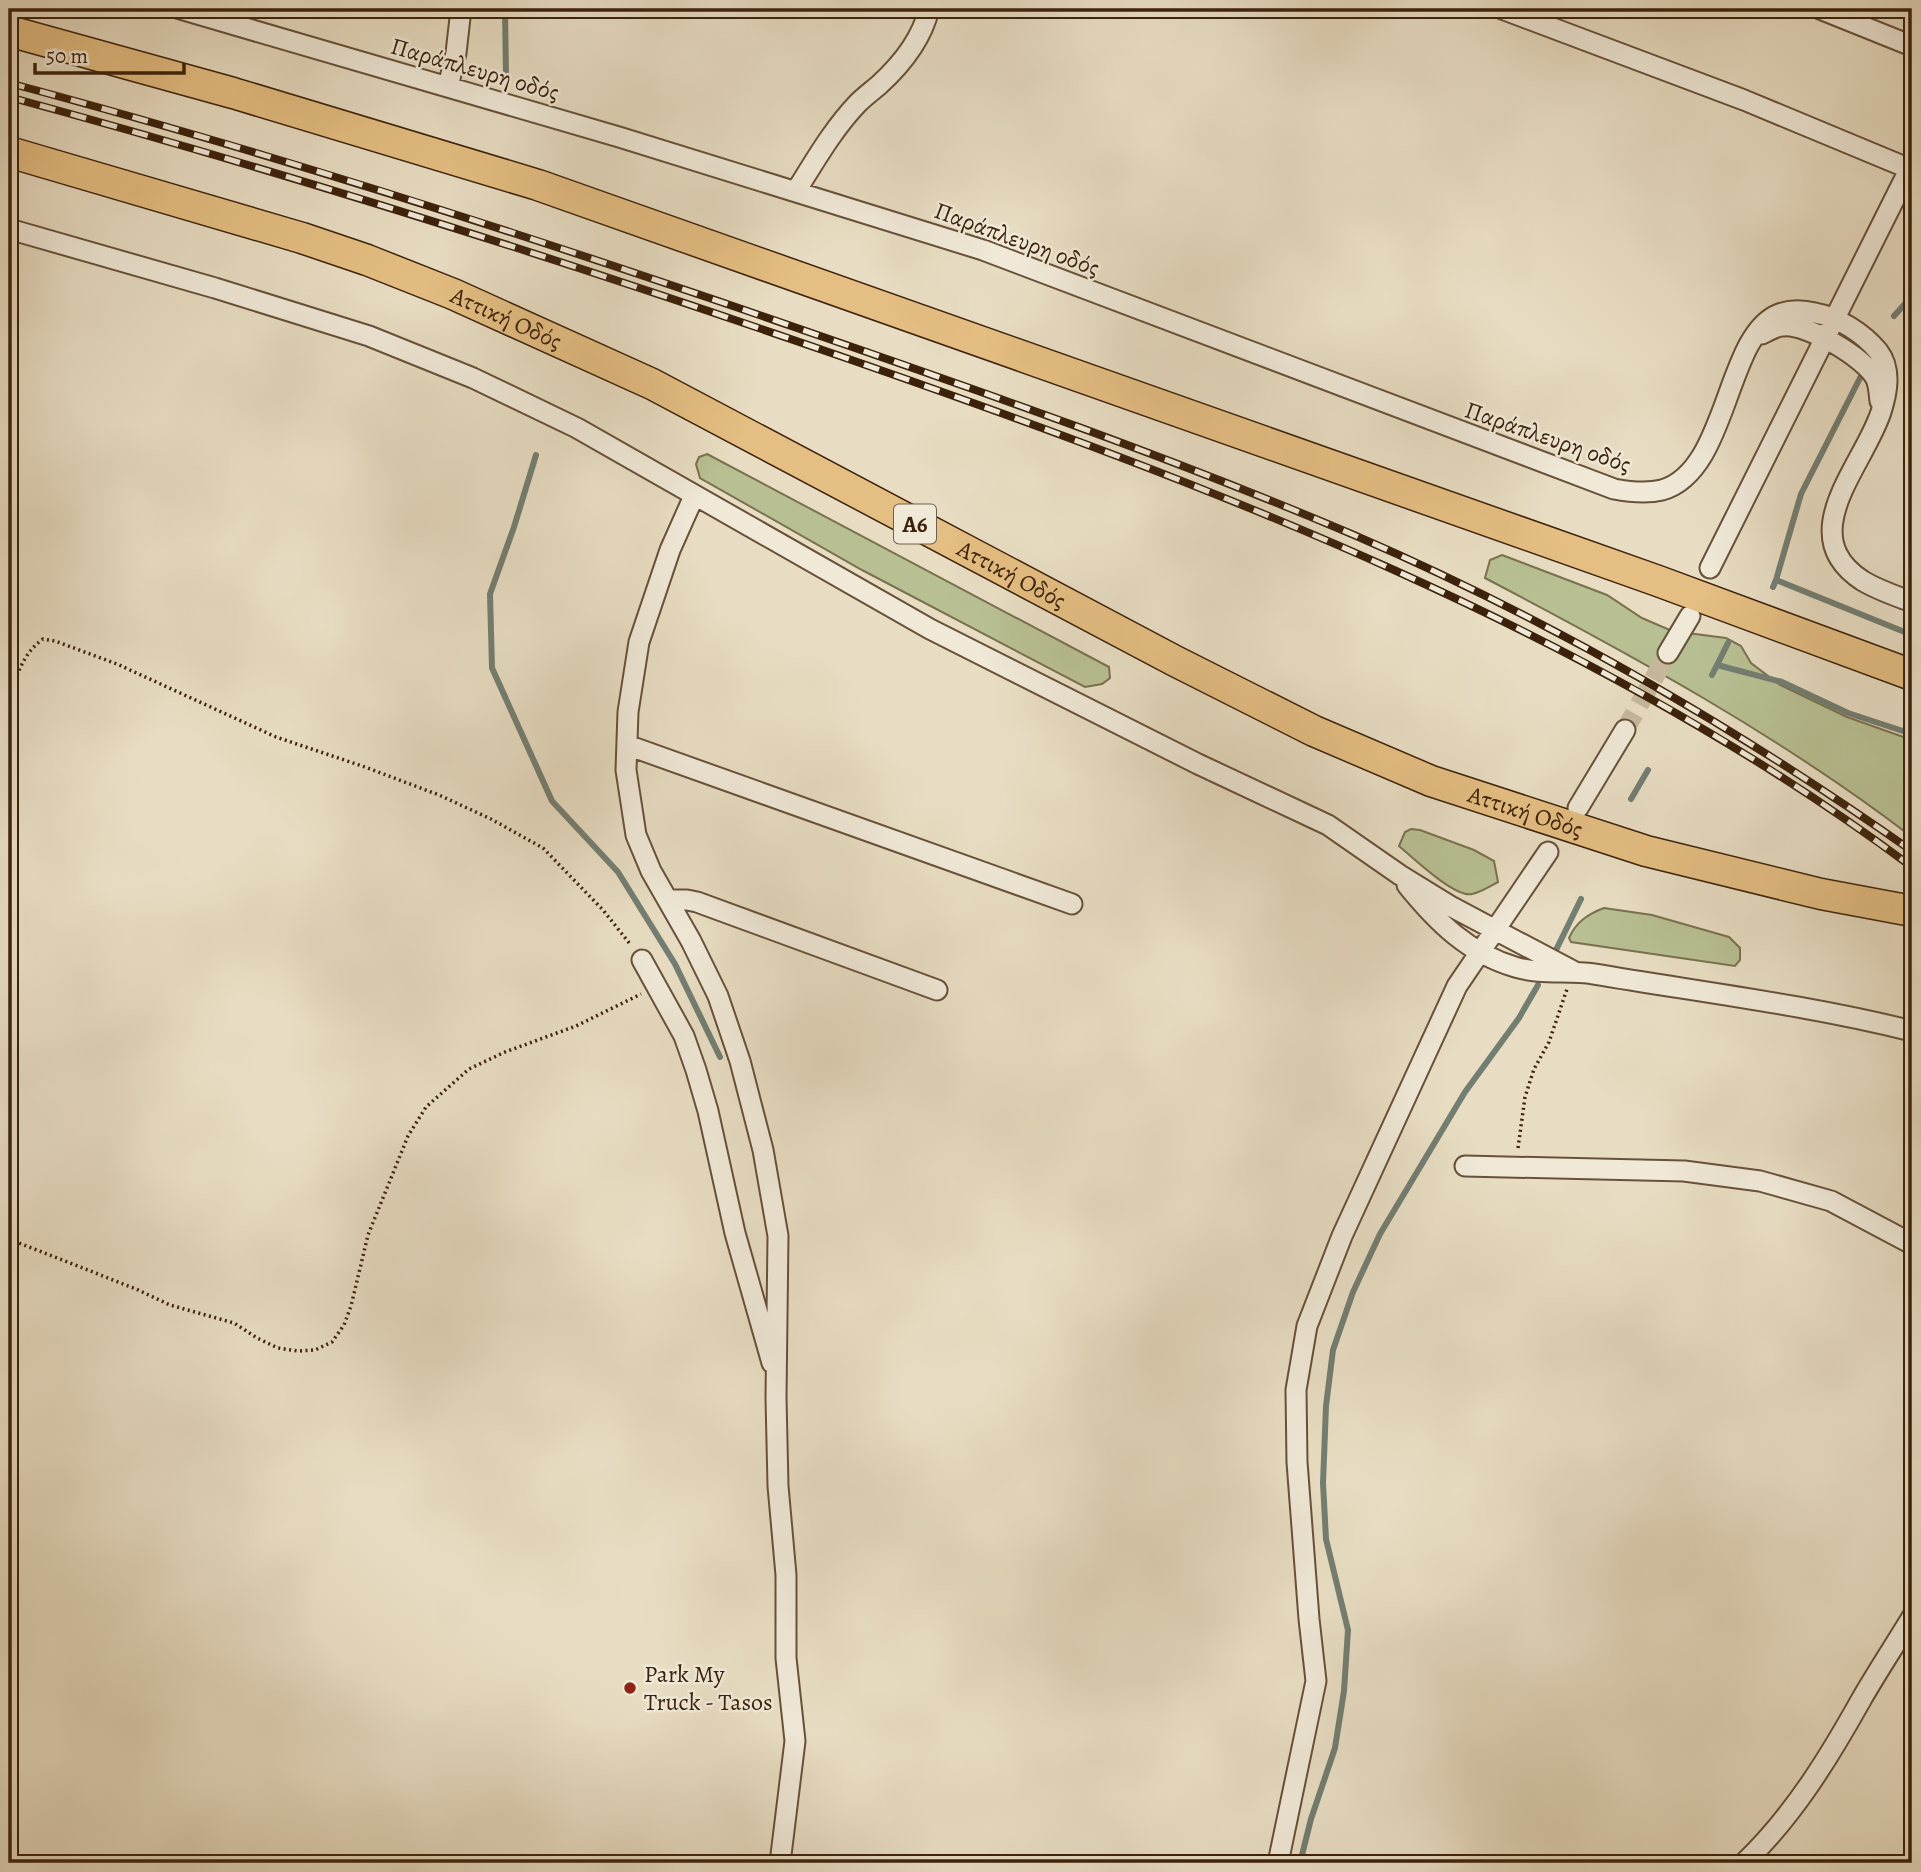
<svg xmlns="http://www.w3.org/2000/svg" width="1921" height="1872" font-family="Alegreya,serif">
<style>
.green{fill:#b8c093;stroke:#7a714f;stroke-width:2}
.lines{fill:none;stroke-linecap:round;stroke-linejoin:round}
.stream{stroke:#737e72;stroke-width:6}
.minor-tunnel{stroke:#c6b89e;stroke-width:19;stroke-dasharray:19 10;stroke-linecap:butt}
.minor-casing{stroke:#675139;stroke-width:23}
.highway-casing{stroke:#3c220b;stroke-width:33}
.path{stroke:#3c220b;stroke-width:3.5;stroke-dasharray:2 3.5;stroke-linecap:butt}
.minor{stroke:#f0e9d8;stroke-width:19}
.highway{stroke:#e4be82;stroke-width:30}
.rail-casing{stroke:#3c220b;stroke-width:8}
.rail{stroke:#f0e9d8;stroke-width:5;stroke-dasharray:16;stroke-linecap:butt}
.poi-dot{fill:#8f2418;stroke:#f0e9d8;stroke-width:2.5}
.labels{text-anchor:middle;stroke-width:5;stroke-linejoin:round;paint-order:stroke}
.shield{fill:#f0e9d8;stroke:#725e48;stroke-width:2}
.shield-label{font-size:23px;font-weight:bold;fill:#3c220b}
.street-label{font-size:24px;fill:#3c220b;stroke:#f0e9d8}
.poi-label{font-size:24px;fill:#3c220b;stroke:#f0e9d8;text-anchor:start}
</style>
<rect width="100%" height="100%" fill="#e8ddc3"/>
<filter id="stains"><feTurbulence type="fractalNoise" baseFrequency=".00286" numOctaves="4"/><feColorMatrix values="0 0 0 0 .2 0 0 0 0 .09 0 0 0 0 .02 0 0 0 .5 -.17"/></filter>
<radialGradient id="worn" r=".72"><stop offset=".6" stop-color="#630" stop-opacity="0"/><stop offset="1" stop-color="#630" stop-opacity=".3"/></radialGradient>
<path class="green" d="M707 454 1109 667 1110 678 1102 684 1085 687 862 570 700 478 696 464 699 457Z
M1502 555 1607 595 1642 618 1672 631 1726 638 1741 646 1751 663 1780 685 1847 717 1912 740V837C1780 736 1632 655 1485 578L1490 560Z
M1411 829 1420 830 1474 850 1494 861 1498 882C1490 886 1481 892 1472 894 1455 898 1413 858 1399 846L1405 832Z
M1604 908 1652 915 1729 937 1740 948V960L1735 966 1571 942 1569 938C1576 922 1588 914 1604 908Z"/>
<g class="lines">
<path class="stream" d="M505 9 506 77
M1894 316 1912 296
M536 455 514 527 490 594 492 668 552 801 618 872 675 964 720 1057
M1776 580 1801 494 1860 378
M1773 587 1776 580 1912 635
M1717 665 1782 682 1848 713 1912 734
M1712 675 1728 643
M1631 799 1648 770
M1556 950 1581 899
M1300 1863 1311 1819 1335 1748 1344 1691 1348 1630 1326 1539 1323 1483 1326 1406 1333 1350 1353 1292 1380 1234 1465 1092 1519 1018 1538 985"/>
<path class="minor-tunnel" d="M1625 730 1668 653"/>
<defs>
<path id="minor" d="M180 9 619 137 983 250 1614 489C1630 492 1646 494 1662 490 1729 471 1725 335 1779 314 1792 309 1803 310 1815 313 1838 317 1863 333 1878 351 1892 369 1887 393 1881 412 1863 467 1792 535 1863 581 1878 590 1896 596 1912 602
M1502 9 1744 100 1910 169
M1820 9 1912 46
M448 87 456 53 461 9
M796 191C815 161 833 129 858 103 865 96 872 91 879 85 901 65 922 38 929 9
M9 229 215 288 369 336 473 378 577 428 930 629 1198 764 1328 825 1400 875 1452 907 1573 971
M1762 334C1768 331 1776 326 1783 326 1806 323 1866 358 1876 379 1879 386 1879 394 1880 401
M694 496 670 550 639 642 628 712 626 770 636 835 651 871 691 941 718 996 740 1061 763 1150 778 1236 776 1398 778 1486 786 1575V1658L795 1741 780 1863
M1710 568 1912 164
M1668 653 1690 616
M627 745 1072 904
M1578 808 1625 730
M1407 885C1437 922 1468 953 1515 967 1541 975 1567 970 1594 974 1700 992 1808 1005 1912 1031
M668 900H687L697 902 937 990
M642 960 684 1036 696 1070 708 1111 735 1233 772 1363
M1465 1166 1684 1171 1760 1181 1831 1201 1912 1244
M1278 1863 1316 1681 1309 1619 1297 1462 1296 1390 1307 1326 1342 1236 1457 986 1548 852
M1744 1863C1793 1816 1828 1759 1861 1700 1877 1672 1895 1645 1912 1617"/>
<g id="highway">
<path d="M9 31 233 93 538 185 1658 581 1912 675"/>
<path id="s1" d="M9 152 302 238 367 260 453 294 652 384 1175 661 1314 731 1431 781 1646 851 1821 894 1912 911"/>
</g>
</defs>
<use href="#minor" class="minor-casing"/>
<use href="#highway" class="highway-casing"/>
<path class="path" d="M9 696C18 674 23 653 43 639L55 641 117 664 276 737 365 767 439 795 491 819 543 848 603 910 630 944
M1518 1148 1525 1097 1534 1069 1549 1042 1567 989
M9 1239 136 1289 170 1305 234 1323 257 1338 278 1348 298 1351 315 1350 332 1342 344 1325 351 1306 368 1235 408 1136 426 1107 469 1069 505 1052 576 1026 641 994"/>
<use href="#minor" class="minor"/>
<use href="#highway" class="highway"/>
<defs>
<path id="rail" d="M9 83C276 154 539 239 800 329 986 393 1173 458 1354 535 1551 620 1737 728 1912 851
M9 97C289 173 566 261 840 356 1214 486 1592 629 1912 867"/>
</defs>
<use href="#rail" class="rail-casing"/>
<use href="#rail" class="rail"/>
</g>
<circle class="poi-dot" cx="630" cy="1688" r="7"/>
<g class="labels">
<rect class="shield" x="894" y="504.5" width="42" height="39" rx="5"/>
<g class="shield-label">
<text x="915" y="532">Α6</text>
</g>
<g class="street-label">
<text transform="translate(475 69) rotate(16)" y="8">Παράπλευρη οδός</text>
<text transform="translate(1017 239) rotate(20)" y="8">Παράπλευρη οδός</text>
<text dy="8" stroke="none"><textPath href="#s1" startOffset="525">Αττική Οδός</textPath></text>
<text transform="translate(1548 437) rotate(19)" y="8">Παράπλευρη οδός</text>
<text dy="8" stroke="none"><textPath href="#s1" startOffset="1092">Αττική Οδός</textPath></text>
<text dy="8" stroke="none"><textPath href="#s1" startOffset="1659">Αττική Οδός</textPath></text>
</g>
<g class="poi-label">
<text x="644" y="1682">Park My<tspan x="644" dy="28">Truck - Tasos</tspan></text>
</g>
</g>
<rect width="1921" height="1872" fill="none" stroke="#e8ddc3" stroke-width="35"/>
<rect x="10" y="10" width="1900" height="1851" fill="none" stroke="#3c220b" stroke-width="3.5"/>
<rect x="18" y="18" width="1886" height="1837" fill="none" stroke="#3c220b" stroke-width="2"/>
<path d="M35 63v10h149v-10" fill="none" stroke="#3c220b" stroke-width="3.5"/>
<text x="46" y="63" font-size="21" fill="#3c220b" stroke="#f0e9d8" stroke-width="5" paint-order="stroke">50 m</text>
<rect width="100%" height="100%" filter="url(#stains)"/>
<rect width="100%" height="100%" fill="url(#worn)"/>
</svg>
